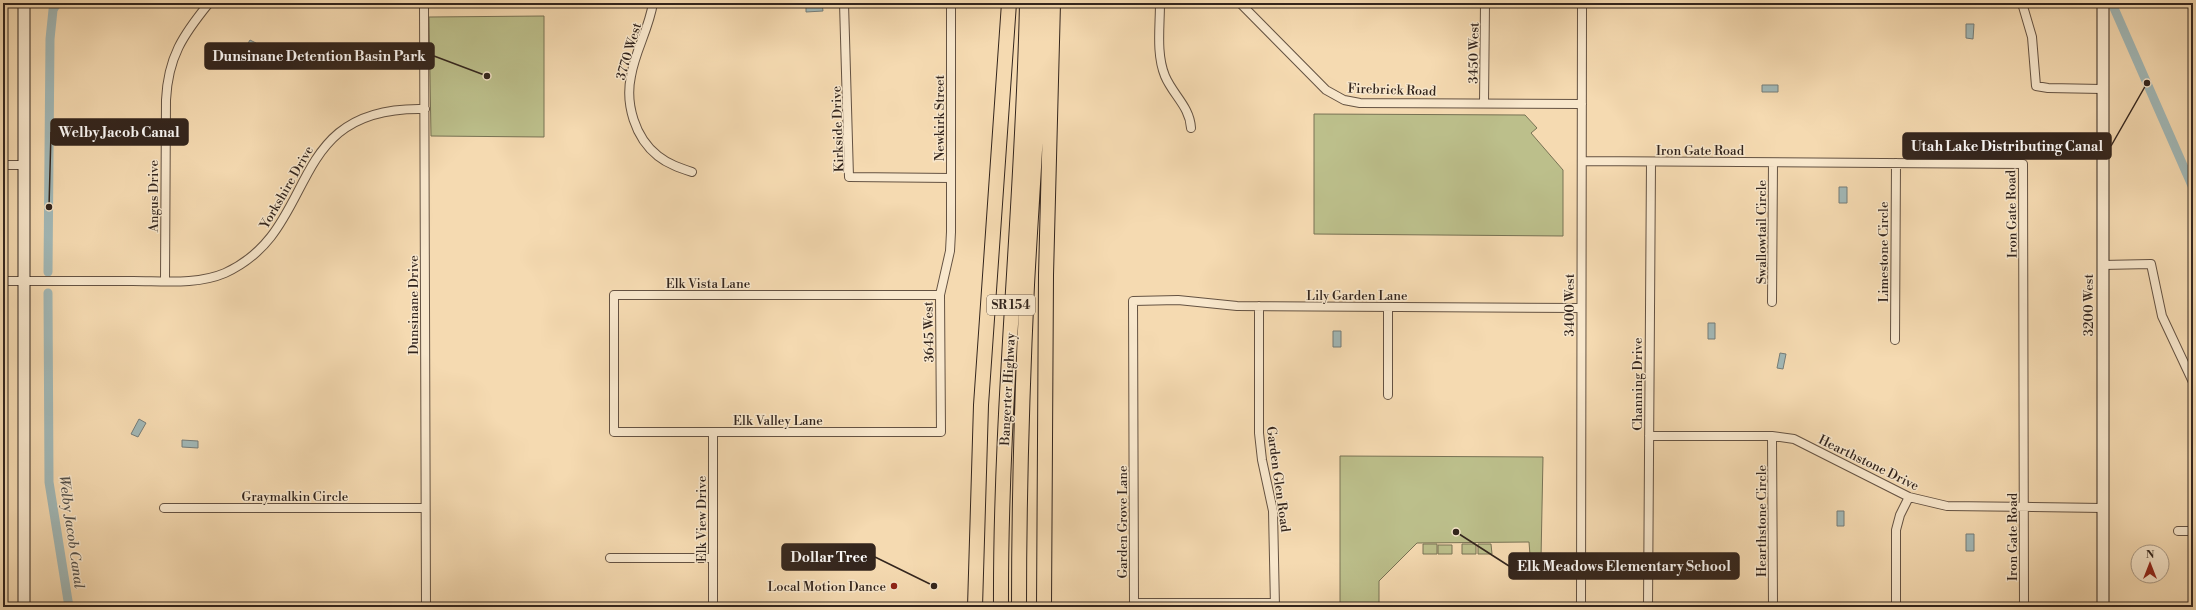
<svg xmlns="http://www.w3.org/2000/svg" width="2196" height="610" font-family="'Libre Bodoni',serif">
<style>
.green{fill:#bcbf8b;stroke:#787254}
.water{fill:#a1b8b7;stroke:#757d79}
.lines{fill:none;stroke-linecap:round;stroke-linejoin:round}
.canal{stroke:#a1b8b7;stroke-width:9}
.street-casing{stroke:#645242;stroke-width:10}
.secondary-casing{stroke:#33251d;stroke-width:13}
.highway-casing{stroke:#33251d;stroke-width:16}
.street{stroke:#f8e7cc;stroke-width:8}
.secondary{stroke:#f8e7cc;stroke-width:11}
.highway{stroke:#f5dab1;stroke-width:14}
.poi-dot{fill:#8f2418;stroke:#f8e7cc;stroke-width:1.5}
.labels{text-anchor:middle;stroke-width:3;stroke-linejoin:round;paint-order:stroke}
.shield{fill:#f8e7cc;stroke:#6e5f52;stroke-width:1}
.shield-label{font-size:12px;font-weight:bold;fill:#33251d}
.street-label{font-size:13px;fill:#33251d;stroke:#f8e7cc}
.poi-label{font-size:13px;fill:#33251d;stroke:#f8e7cc;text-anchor:end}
.water-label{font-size:14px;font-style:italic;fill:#54514b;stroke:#f8e7cc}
.leader{fill:none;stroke:#33251d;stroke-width:1.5}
.callout-dot{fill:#33251d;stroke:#f8e7cc;stroke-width:1.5}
.callout{fill:#33251d;stroke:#33251d;stroke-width:1.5}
.callout-label{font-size:14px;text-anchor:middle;font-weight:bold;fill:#fff}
</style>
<rect width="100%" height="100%" fill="#f5dab1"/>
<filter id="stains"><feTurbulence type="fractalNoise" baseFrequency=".005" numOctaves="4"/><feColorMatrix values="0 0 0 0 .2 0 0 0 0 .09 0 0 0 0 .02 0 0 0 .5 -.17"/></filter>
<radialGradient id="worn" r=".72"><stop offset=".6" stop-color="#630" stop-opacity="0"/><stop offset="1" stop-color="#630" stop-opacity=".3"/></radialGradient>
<path class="green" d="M544 16V137L431 136 429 17Z
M1314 114 1525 115 1537 128 1531 133 1563 170V236L1314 234Z
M1340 456 1543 457 1541 559H1534L1533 555H1530L1529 542 1417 543 1379 581V607H1340Z
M1423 544H1437V554H1423Z
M1462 544H1476V554H1462Z
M1478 544H1491L1492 554H1478Z
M1438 545H1452V554H1438Z"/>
<path class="water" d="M822 3 823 11 806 12V5Z
M1966 24H1974L1973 39 1966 38Z
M250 40 256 43 245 62 239 58Z
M1762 85H1778V92H1762Z
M1839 187H1847V203H1839Z
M1708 323H1715V339H1708Z
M1333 331H1341V347H1333Z
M1780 353 1786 354 1783 369 1777 368Z
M139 419 146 423 138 437 131 434Z
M182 440 198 441V448L182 447Z
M1837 511H1844V526H1837Z
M1966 534H1974V551H1966Z"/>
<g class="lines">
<path class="canal" d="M2114 8 2193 188
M48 272 50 39 53 10 57 3
M48 293 49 482 69 607"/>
<defs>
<path id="street" d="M424 3 426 607
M653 3C649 29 635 51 631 76 625 104 635 138 658 156 668 164 680 168 692 172
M844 3 849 177 951 178
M1160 3C1160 27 1156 54 1165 76 1173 95 1190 107 1191 128
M1240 3 1326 90 1344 100 1360 103 1582 104
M2022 3 2032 37 2036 86 2048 88 2102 89
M1484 103 1485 3
M1582 161 2023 164 2024 607
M3 165H24
M2102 265 2151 264 2162 316 2193 382
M3 281C46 281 90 281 133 281 163 281 197 285 225 273 322 229 282 105 425 109
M165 281 166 100C168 57 183 35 209 3
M940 295H614V432H941L940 295 950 251 951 232V3
M1772 302 1773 163
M1259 306V433L1262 460 1273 511 1275 607
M1388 307V395
M1895 340 1896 163
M713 432V607
M1649 436H1772L1794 439 1909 497 1947 506 2103 508
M1772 436 1773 607
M164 508H425
M2178 531H2193
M610 558H713
M1275 603H1134L1133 301 1178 300 1237 306 1581 308
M1581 607 1582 3
M1648 607 1651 162
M1896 607V530L1900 515 1909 497"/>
<path id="secondary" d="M24 3V607
M2103 3V607"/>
<path id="highway" d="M975 607 981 405 1009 3
M1001 607C1000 405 1023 205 1027 3
M1019 607C1019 500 1022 392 1027 285 1032 191 1040 97 1040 3
M1044 607 1046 275 1053 3"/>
</defs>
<use href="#street" class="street-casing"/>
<use href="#secondary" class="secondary-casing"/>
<use href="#highway" class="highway-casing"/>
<use href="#street" class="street"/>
<use href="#secondary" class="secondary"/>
<use href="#highway" class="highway"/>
</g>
<circle class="poi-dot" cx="894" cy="586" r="4"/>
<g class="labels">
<rect class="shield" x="987" y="295" width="48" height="20" rx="3"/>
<g class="shield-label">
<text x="1011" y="309">SR 154</text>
</g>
<g class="street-label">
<text transform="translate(628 51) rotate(-73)" y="5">3770 West</text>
<text transform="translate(1473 53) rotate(-89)" y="5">3450 West</text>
<text transform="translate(1392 89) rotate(2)" y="5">Firebrick Road</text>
<text transform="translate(939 118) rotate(-90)" y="5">Newkirk Street</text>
<text transform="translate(837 129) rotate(-92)" y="5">Kirkside Drive</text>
<text x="1700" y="155">Iron Gate Road</text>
<text transform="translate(286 187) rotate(-60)" y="5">Yorkshire Drive</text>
<text transform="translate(153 196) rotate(-90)" y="5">Angus Drive</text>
<text transform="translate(2011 214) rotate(-91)" y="5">Iron Gate Road</text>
<text transform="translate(1761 232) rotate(-90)" y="5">Swallowtail Circle</text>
<text transform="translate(1883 252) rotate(-90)" y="5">Limestone Circle</text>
<text x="708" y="288">Elk Vista Lane</text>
<text x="1357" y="300">Lily Garden Lane</text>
<text transform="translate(413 305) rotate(-90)" y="5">Dunsinane Drive</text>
<text transform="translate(1569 305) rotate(-90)" y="5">3400 West</text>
<text transform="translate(2088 305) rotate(-90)" y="5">3200 West</text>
<text transform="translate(928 332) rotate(-91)" y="5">3645 West</text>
<text transform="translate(1637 384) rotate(-90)" y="5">Channing Drive</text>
<text transform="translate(1007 389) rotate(-87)" y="5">Bangerter Highway</text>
<text x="778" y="425">Elk Valley Lane</text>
<text transform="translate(1869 462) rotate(26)" y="5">Hearthstone Drive</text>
<text transform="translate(1279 479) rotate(82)" y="5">Garden Glen Road</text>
<text x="295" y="501">Graymalkin Circle</text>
<text transform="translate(701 519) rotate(-90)" y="5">Elk View Drive</text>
<text transform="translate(1761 521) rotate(-90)" y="5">Hearthstone Circle</text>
<text transform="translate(1122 522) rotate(-90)" y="5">Garden Grove Lane</text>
<text transform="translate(2012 537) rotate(-90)" y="5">Iron Gate Road</text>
</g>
<g class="poi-label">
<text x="886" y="591">Local Motion Dance</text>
</g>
<g class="water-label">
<text transform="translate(72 532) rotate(82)" y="5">Welby Jacob Canal</text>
</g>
</g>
<path class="leader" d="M487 76L434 56M49 207L51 132M2147 83L2111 146M934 586L875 557M1456 532L1509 566"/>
<g class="callout-dot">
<circle cx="487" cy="76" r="4"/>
<circle cx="49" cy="207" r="4"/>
<circle cx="2147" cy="83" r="4"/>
<circle cx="934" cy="586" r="4"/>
<circle cx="1456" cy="532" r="4"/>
</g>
<g class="callout">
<rect x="205" y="43" width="229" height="26" rx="4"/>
<rect x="51" y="119" width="137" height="26" rx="4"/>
<rect x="1903" y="133" width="208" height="26" rx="4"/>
<rect x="782" y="544" width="93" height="26" rx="4"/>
<rect x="1509" y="553" width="230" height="26" rx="4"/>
</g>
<g class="callout-label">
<text x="319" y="61">Dunsinane Detention Basin Park</text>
<text x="119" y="137">Welby Jacob Canal</text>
<text x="2007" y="151">Utah Lake Distributing Canal</text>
<text x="829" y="562">Dollar Tree</text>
<text x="1624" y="571">Elk Meadows Elementary School</text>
</g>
<rect width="2196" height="610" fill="none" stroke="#f5dab1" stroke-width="16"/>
<rect x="4" y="4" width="2188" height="602" fill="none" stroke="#33251d" stroke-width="2"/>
<rect x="8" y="8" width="2180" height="594" fill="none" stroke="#33251d"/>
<g transform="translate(2150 564)"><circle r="19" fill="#f8e7cc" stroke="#a99986"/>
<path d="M0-3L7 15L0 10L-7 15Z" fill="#8f2418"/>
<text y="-6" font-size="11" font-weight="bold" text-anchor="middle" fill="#33251d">N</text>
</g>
<rect width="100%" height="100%" filter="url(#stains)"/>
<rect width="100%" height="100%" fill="url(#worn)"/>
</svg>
